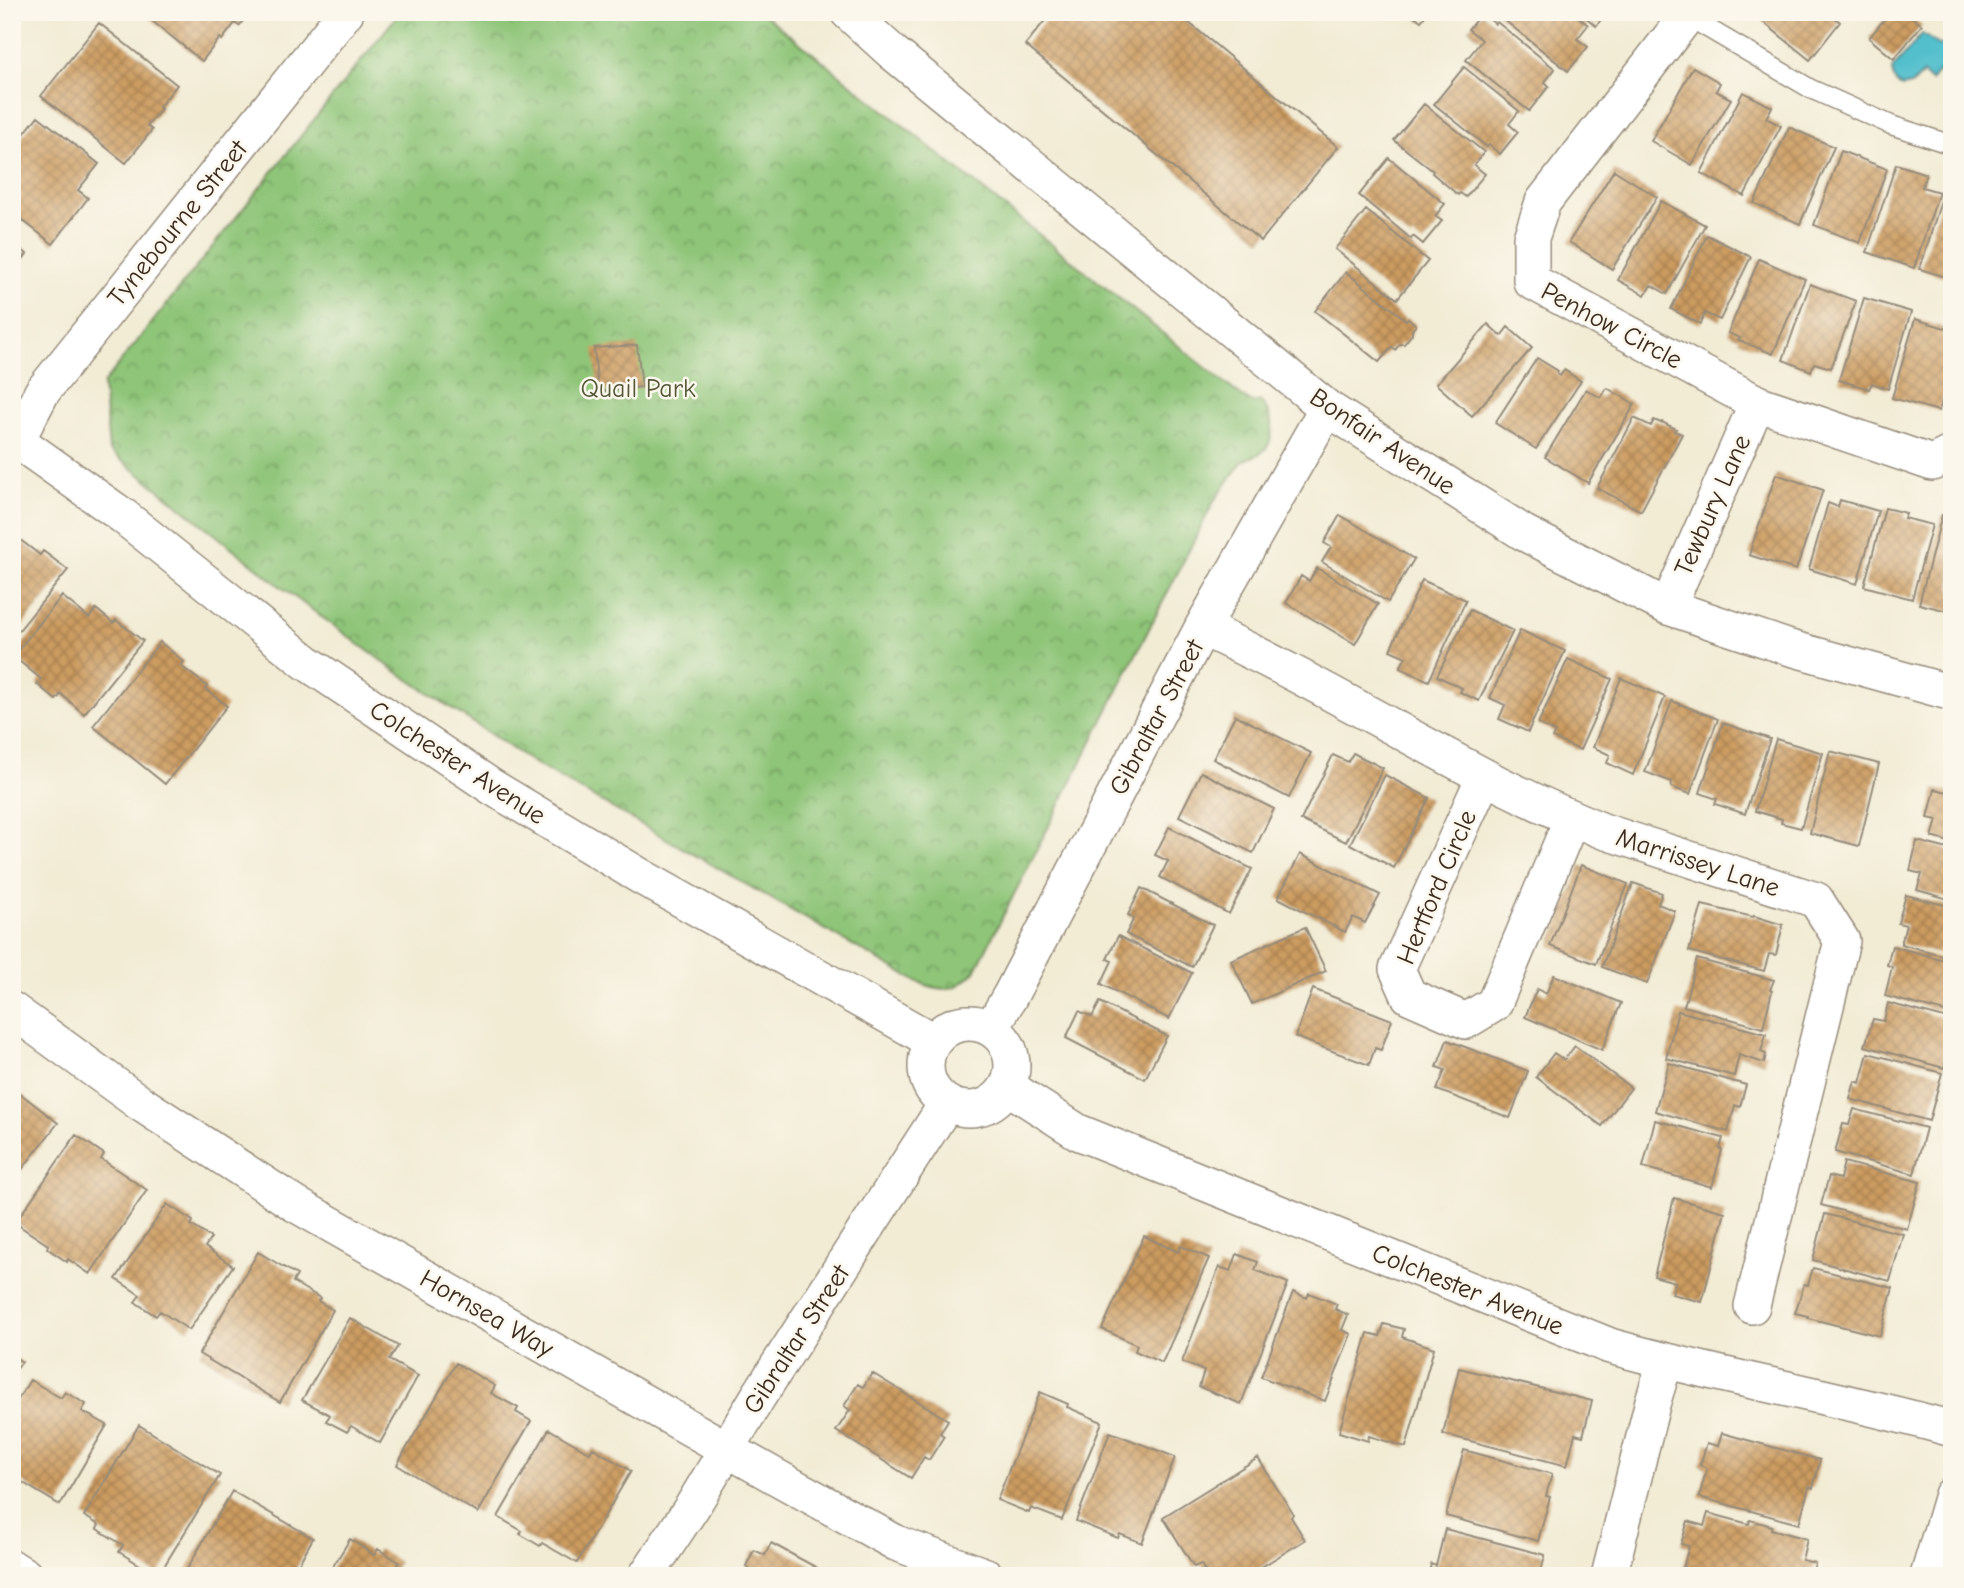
<svg xmlns="http://www.w3.org/2000/svg" width="1964" height="1588" font-family="'Comic Neue',sans-serif">
<style>
.park{fill:url(#park-crowns);stroke:#64784b;stroke-width:2}
.water{fill:#52bfcc;stroke:#467475;stroke-width:2}
.building{fill:url(#building-cross-hatch)}
.lines{fill:none;stroke-linecap:round;stroke-linejoin:round}
.service-casing{stroke:#968b7a;stroke-width:21}
.minor-casing{stroke:#968b7a;stroke-width:38}
.service{stroke:#fff;stroke-width:18}
.minor{stroke:#fff;stroke-width:35}
.labels{text-anchor:middle;stroke-width:5;stroke-linejoin:round;paint-order:stroke}
.street-label{font-size:26px;fill:#3b2a1e;stroke:#fbf7ec}
.park-label{font-size:26px;fill:#545839;stroke:#fbf7ec}
</style>
<defs>
<pattern id="park-crowns" width="20" height="18" patternUnits="userSpaceOnUse" patternTransform="scale(1.75)"><rect width="20" height="18" fill="#8ec578"/><path d="M2 6a3 3 0 1 1 6 0M12 15a3 3 0 1 1 6 0" fill="none" stroke="#75a062"/></pattern>
<pattern id="building-cross-hatch" width="8" height="8" patternUnits="userSpaceOnUse" patternTransform="scale(1.75)"><rect width="8" height="8" fill="#cc9c60"/><path d="M0 0l8 8M0 8l8-8" fill="none" stroke="#a77f4f"/></pattern>
</defs>
<rect width="100%" height="100%" fill="#fbf7ec"/>
<filter id="ink" filterUnits="userSpaceOnUse"><feTurbulence type="fractalNoise" baseFrequency=".0143" numOctaves="2"/><feDisplacementMap in="SourceGraphic" scale="14" xChannelSelector="R" yChannelSelector="G"/><feConvolveMatrix kernelMatrix="1 2 1 2 8 2 1 2 1" color-interpolation-filters="sRGB"/></filter>
<filter id="wash" filterUnits="userSpaceOnUse"><feTurbulence type="fractalNoise" baseFrequency=".00686" numOctaves="4" result="noise"/><feDisplacementMap in="SourceGraphic" scale="28" xChannelSelector="R" yChannelSelector="G"/><feGaussianBlur stdDeviation="1.57" result="paint"/><feColorMatrix in="noise" values="0 0 0 0 0 0 0 0 0 0 0 0 0 0 0 0 0 1.4 0 .05"/><feComposite in="paint" operator="in"/></filter>
<g filter="url(#wash)">
<rect width="100%" height="100%" fill="#f2ecd5"/>
<path class="park" d="M400 12H761L1241 396 1253 403 1260 401C1273 412 1277 441 1262 452 1256 457 1248 457 1242 462L1214 501 975 971C955 994 940 992 914 980L535 764 390 667 285 590 109 450 103 384Z"/>
<path class="water" d="M1922 34 1938 45H1952V77L1950 79 1939 71 1931 81 1923 74 1911 85 1902 87C1894 82 1891 76 1894 67Z"/>
<g id="blocks">
<path class="building" d="M141 12H250L239 26 235 23 222 40 220 38 202 61Z
M1052 12H1176L1338 147 1261 241 1025 45Z
M1409 12H1428L1421 21Z
M1500 12H1572L1588 25 1577 39 1588 47 1568 71 1498 15Z
M1580 12H1607L1596 26Z
M1751 12H1828L1840 22 1810 60Z
M1890 12H1905L1922 25 1894 59 1869 38Z
M1482 13 1495 24 1497 22 1555 69 1545 82 1549 86 1529 111 1466 60 1482 40 1468 29Z
M99 23 177 85 159 107 161 109 147 126 152 130 126 163 41 96Z
M1464 67 1519 111 1509 124 1518 132 1500 154 1489 145 1487 147 1434 104Z
M1693 67 1720 83 1716 91 1731 99 1692 165 1651 141Z
M1743 92 1772 107 1766 118 1781 126 1744 196 1701 173Z
M1424 104 1484 152 1474 165 1485 174 1466 197 1460 193 1458 195 1432 173 1433 171 1394 140Z
M38 116 99 164 78 190 88 198 53 244 12 212V141L16 144Z
M1789 127 1834 147 1800 224 1754 203Z
M1841 151 1887 169 1860 243 1814 225Z
M1389 158 1445 204 1435 216 1442 221 1423 244 1413 236 1411 239 1359 195Z
M1896 164 1926 174 1922 187 1939 192 1914 268 1867 252Z
M1614 170 1657 197 1612 269 1569 242Z
M1943 194 1952 197V279L1920 269Z
M1661 201 1705 225 1667 294 1651 285 1645 295 1618 280Z
M1366 210 1428 261 1397 299 1335 249Z
M1707 235 1751 257 1720 320 1705 313 1700 324 1671 309Z
M12 242 27 254 12 273Z
M1759 259 1805 279 1773 354 1738 340 1740 338 1728 333Z
M1346 272 1406 320 1408 318 1416 325 1412 330V334L1404 344H1400L1395 350 1392 347 1379 362 1315 311Z
M1810 284 1856 301 1831 368 1814 363 1811 371 1783 360Z
M1864 298 1911 312 1888 389 1872 383 1869 389 1839 380Z
M1915 319 1952 330V368L1939 411 1892 398Z
M1488 324 1501 336 1508 327 1532 348 1472 416 1436 384Z
M637 345 642 387 598 392 594 348Z
M1537 358 1558 371 1557 374 1560 376 1564 370 1581 381 1536 449 1495 423Z
M1607 388 1635 404 1588 483 1545 457 1586 389 1601 398Z
M1634 418 1651 426 1654 420 1661 423 1662 422 1676 429 1674 431 1682 434 1641 511 1597 488Z
M1776 474 1823 490 1796 570 1749 555Z
M1840 500 1878 511 1857 584 1809 569 1828 503 1838 507Z
M1885 508 1906 513 1904 518 1932 525 1912 599 1864 586Z
M1340 515 1414 559 1388 602 1322 562 1331 547 1324 543Z
M1942 515 1952 518V612L1919 604Z
M14 535 40 555 43 551 68 570 12 639V537Z
M1317 568 1378 604 1355 644 1286 603 1301 576 1309 581Z
M1422 580 1466 600 1429 681 1400 668 1406 657 1390 650Z
M62 596 89 618 96 609 113 623 116 620 143 641 84 714 61 694 56 700 37 684 41 679 13 656Z
M1470 610 1513 631 1479 701 1460 692 1462 688 1437 676Z
M1520 630 1565 651 1528 732 1499 719 1505 705 1490 698Z
M160 642 184 662 181 666 207 686 205 689 227 706 165 784 93 726Z
M1568 659 1612 679 1580 750 1552 738 1555 732 1538 724Z
M1621 678 1665 697 1633 775 1607 763 1610 755 1593 747Z
M1672 701 1718 719 1690 794 1671 787 1672 782 1645 772Z
M1235 715 1311 753 1289 798 1213 759Z
M1723 723 1770 739 1745 814 1715 804 1717 799 1700 793Z
M1776 739 1823 753 1801 828 1781 823 1782 819 1755 811Z
M1830 751 1879 764 1859 846 1810 833Z
M1353 753 1383 768 1346 842 1301 820 1333 755 1348 762Z
M1201 772 1274 809 1253 853 1179 816Z
M1385 775 1429 798 1394 868 1350 844Z
M1935 789 1952 793V843L1932 837 1937 820 1928 818Z
M1169 827 1252 869 1229 914 1160 877 1168 861 1155 855Z
M1917 841 1952 850V900L1917 890 1922 874 1910 871Z
M1300 854 1380 895 1365 923 1353 917 1345 932 1278 898Z
M1581 865 1628 884 1596 964 1550 946Z
M1633 883 1662 893 1658 904 1675 911 1647 984 1602 967Z
M1141 888 1213 925 1192 967 1126 934 1134 918 1128 915Z
M1906 895 1952 907V958L1901 944 1906 925 1898 923Z
M1702 905 1753 917 1754 916 1783 925 1776 955 1769 954 1764 971 1689 951Z
M1305 927 1326 971 1252 1004 1231 960Z
M1118 936 1192 973 1169 1019 1101 984 1112 961 1107 959Z
M1892 946 1952 962V1014L1885 996 1892 967 1887 965Z
M1697 959 1774 980 1770 990 1772 991 1763 1028 1684 1006Z
M1554 975 1621 1003 1602 1050 1525 1017 1537 989 1546 994Z
M1313 989 1392 1020 1381 1050 1375 1048 1369 1065 1295 1037Z
M1100 1002 1167 1036 1145 1079 1066 1038 1079 1011 1092 1017Z
M1888 1003 1952 1020V1039L1944 1068 1865 1046 1873 1019 1884 1021Z
M1678 1011 1766 1034 1761 1052 1766 1054 1764 1063 1739 1055 1734 1076 1666 1058Z
M1447 1040 1528 1071 1510 1118 1437 1090 1445 1070 1437 1067Z
M1575 1046 1631 1088 1602 1126 1536 1077 1554 1053 1564 1060Z
M1868 1053 1942 1073 1929 1121 1850 1099 1855 1081 1860 1083Z
M1669 1063 1746 1085 1740 1107 1735 1105 1728 1132 1655 1111Z
M21 1094 58 1123 12 1182V1098L16 1100Z
M1854 1109 1926 1128 1914 1174 1835 1152 1843 1124 1849 1125Z
M1655 1120 1723 1138 1720 1149 1722 1150 1712 1187 1643 1167Z
M76 1135 104 1154 101 1159 147 1190 90 1274 68 1259 67 1262 47 1248 48 1245 15 1223Z
M1844 1162 1920 1182 1907 1229 1821 1205 1829 1176 1840 1179Z
M1674 1198 1725 1212 1702 1302 1672 1294 1675 1282 1654 1276Z
M167 1204 193 1221 191 1225 211 1238 205 1247 233 1266 189 1330 160 1311 156 1316 135 1302 140 1295 116 1279Z
M1825 1214 1903 1234 1890 1281 1813 1260Z
M1144 1236 1178 1252 1181 1246 1209 1258 1162 1363 1135 1351 1137 1345 1102 1329Z
M258 1252 297 1275 293 1282 320 1298 318 1301 333 1310 280 1402 199 1354Z
M1237 1254 1258 1262 1255 1270 1288 1283 1241 1404 1199 1387 1204 1371 1182 1362 1219 1267 1231 1271Z
M1813 1268 1893 1288 1880 1336 1808 1318V1316L1795 1313 1804 1284 1808 1285Z
M1293 1292 1307 1298 1309 1293 1337 1304 1335 1309 1348 1315 1342 1330 1351 1334 1325 1401 1261 1377Z
M350 1318 398 1346 389 1360 418 1376 380 1443 351 1426 347 1432 326 1421 330 1415 302 1400Z
M1384 1324 1404 1329 1402 1337 1434 1348 1406 1447 1369 1436 1368 1441 1339 1432 1368 1333 1380 1336Z
M12 1355 22 1362 12 1375Z
M456 1363 495 1386 491 1393 518 1408 516 1412 531 1421 478 1513 397 1465Z
M1459 1368 1592 1401 1583 1436 1575 1434 1567 1466 1443 1434Z
M872 1373 948 1420 940 1433 944 1436 929 1460 924 1457 911 1478 836 1431 850 1410 844 1406 858 1384 863 1387Z
M30 1380 61 1398 65 1392 86 1404 82 1411 107 1425 60 1505 20 1481 17 1487 12 1484V1451L16 1444 12 1442V1409Z
M1040 1392 1068 1404 1067 1407 1102 1422 1062 1520 1031 1508 1029 1513 997 1500Z
M139 1425 220 1475 158 1576 119 1552 123 1545 97 1529 99 1525 84 1516Z
M549 1429 590 1453 593 1448 631 1471 577 1563 542 1543 540 1546 520 1534 522 1531 498 1517Z
M1110 1432 1175 1457 1142 1543 1120 1534 1118 1538 1076 1521Z
M1722 1433 1820 1460 1813 1488 1809 1487 1799 1524 1699 1497 1707 1468 1700 1465 1707 1443 1718 1446Z
M1464 1450 1552 1474 1546 1496 1550 1497 1538 1541 1446 1516Z
M1258 1458 1293 1514 1291 1517 1305 1540 1247 1576H1208L1201 1564 1194 1567 1163 1517Z
M232 1491 313 1538 292 1576H183Z
M1708 1513 1749 1524 1750 1520 1772 1526 1771 1529 1807 1539 1802 1560 1815 1563 1812 1576H1681L1689 1546 1681 1544 1688 1521 1704 1526Z
M1445 1529 1545 1555 1540 1576H1428L1431 1564 1436 1566Z
M350 1539 374 1555 378 1549 399 1562 395 1568 408 1576H327Z
M771 1543 832 1576H745L749 1568 746 1566 754 1550 765 1555Z"/>
</g>
</g>
<g filter="url(#ink)">
<use href="#blocks" fill-opacity="0" stroke="#968b7a" stroke-width="2"/>
<g class="lines">
<defs>
<path id="service" d="M1687 16 1811 89 1891 125 1952 145"/>
<path id="minor" d="M848 12 892 52 1327 408 1524 533 1668 607 1787 647 1952 693
M1690 12 1543 202 1531 238V281L1757 403 1932 463 1952 453
M12 437 123 516 306 662 492 787 640 876 933 1041
M17 440 42 392 346 12
M1668 607 1757 403
M1202 628C1298 672 1388 726 1482 775 1521 796 1562 814 1603 831L1816 900 1842 941 1752 1306
M1484 777 1397 969 1409 996 1466 1021 1494 1004 1572 818
M12 1010 140 1103 295 1204 771 1474 896 1543 986 1576
M926 1066a43 43 0 1 1 86 0a43 43 0 1 1-86 0Z
M991 1029 1010 996 1202 628 1327 408
M1008 1085 1022 1096 1078 1132 1610 1346C1723 1378 1839 1397 1952 1429
M12 1568 25 1576
M646 1576 692 1507 758 1397 947 1103
M1609 1576 1653 1401 1665 1362
M1928 1576 1952 1495"/>
</defs>
<use href="#service" class="service-casing"/>
<use href="#minor" class="minor-casing"/>
<use href="#service" class="service"/>
<use href="#minor" class="minor"/>
</g>
</g>
<g class="labels">
<g class="street-label">
<text transform="translate(177 223) rotate(-51)" y="9">Tynebourne Street</text>
<text transform="translate(1612 325) rotate(28)" y="9">Penhow Circle</text>
<text transform="translate(1383 441) rotate(34)" y="9">Bonfair Avenue</text>
<text transform="translate(1712 505) rotate(-66)" y="9">Tewbury Lane</text>
<text transform="translate(1156 717) rotate(-62)" y="9">Gibraltar Street</text>
<text transform="translate(458 762) rotate(33)" y="9">Colchester Avenue</text>
<text transform="translate(1698 862) rotate(18)" y="9">Marrissey Lane</text>
<text transform="translate(1436 887) rotate(-67)" y="9">Hertford Circle</text>
<text transform="translate(1468 1289) rotate(22)" y="9">Colchester Avenue</text>
<text transform="translate(487 1313) rotate(30)" y="9">Hornsea Way</text>
<text transform="translate(796 1339) rotate(-57)" y="9">Gibraltar Street</text>
</g>
<g class="park-label">
<text x="638" y="397">Quail Park</text>
</g>
</g>
<rect width="1964" height="1588" fill="none" stroke="#fbf7ec" stroke-width="42"/>
</svg>
